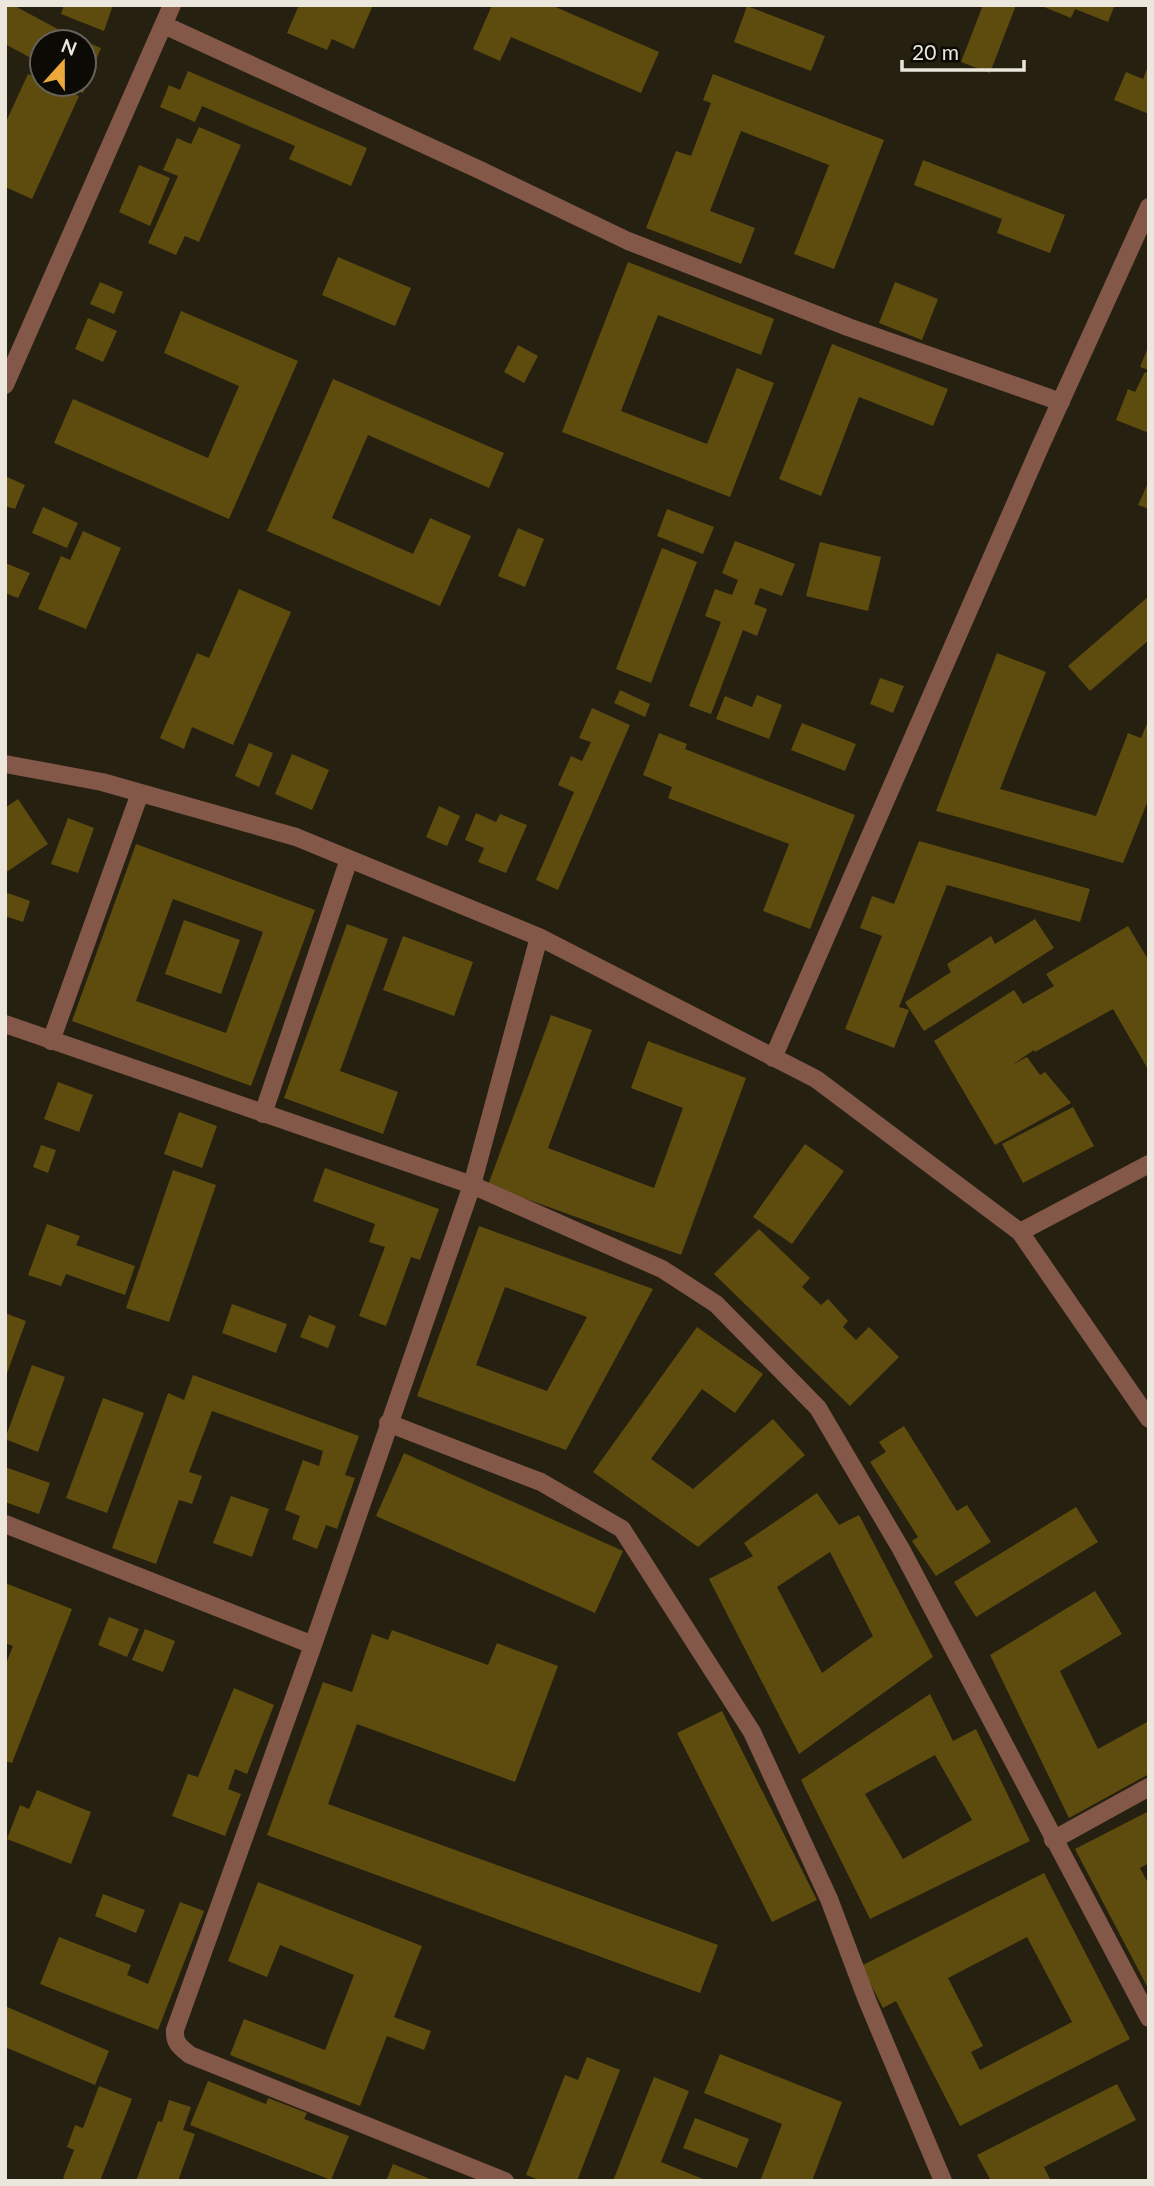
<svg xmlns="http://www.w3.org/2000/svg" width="1154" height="2186" font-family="Lato,sans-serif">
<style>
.building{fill:#5e4c0e;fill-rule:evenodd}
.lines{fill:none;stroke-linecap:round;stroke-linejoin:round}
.minor{stroke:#835849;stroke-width:18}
</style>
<rect width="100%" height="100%" fill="#252010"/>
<path class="building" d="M5 5H13L65 33 101 48 83 93 61 84H84V42H42V64L5 44Z
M64 5H113L104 31 61 14Z
M299 5 321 6 373 5 354 49 332 39 327 50 287 33Z
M492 5H551L659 52 641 93 511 37 500 61 473 49Z
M983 5H1016L990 73 961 62Z
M1039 5H1115L1108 22 1075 9 1071 18Z
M747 6 825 36 811 71 734 42Z
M1149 64V114L1114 100 1126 72 1143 79Z
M188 71 367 148 351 186 289 159 295 146 202 106 195 122 160 107 169 85 180 90Z
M28 74 42 80V84H51L79 96 32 199 5 187V124Z
M713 74 884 140 834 269 794 254 829 165 741 131 710 211 755 228 741 264 646 228 676 151 691 156 711 103 703 100Z
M199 127 241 145 199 242 185 236 176 255 148 243 178 176 163 170 177 138 191 144Z
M923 160 1065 215 1050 253 997 233 1002 219 914 185Z
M139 165 170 178 150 226 119 212Z
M338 257 411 288 395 326 322 295Z
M628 262 774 319 761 355 658 315 621 411 707 444 737 368 774 383 730 497 562 432Z
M100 282 123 292 114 314 90 304Z
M895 282 938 299 922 340 879 323Z
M181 311 298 361 229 519 54 443 73 399 208 458 239 386 164 353Z
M88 318 117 331 103 362 75 349Z
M832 344 948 389 933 426 859 397 821 496 779 479Z
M518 345 538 356 524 383 504 372Z
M1149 345V370L1140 367Z
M1145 372 1149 374V433L1116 420 1128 389 1135 392Z
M333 379 504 453 489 488 368 435 332 518 413 554 430 518 471 536 440 606 267 531Z
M5 476 25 485 15 509 5 506Z
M1149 481V509L1138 505Z
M43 507 78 523 67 548 32 533Z
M667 509 714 527 703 554 657 536Z
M518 528 544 539 525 587 498 576Z
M83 531 121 548 86 629 38 609 61 556 70 560Z
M735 541 795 564 782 596 760 588 754 604 767 609 757 636 743 630 711 714 689 706 721 622 705 616 715 589 732 595 738 580 722 573Z
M820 542 881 557 868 611 806 596Z
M662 548 697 562 651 683 616 669Z
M5 563 30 573 18 598 5 593Z
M239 589 291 612 233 745 192 727 184 749 160 738 197 653 209 658Z
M1149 596V640L1090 691 1068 666Z
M997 653 1046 672 1000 789 1096 816 1128 733 1141 738 1149 719V798L1123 863 936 811Z
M880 678 904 686 893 713 870 704Z
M620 690 650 704 645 717 614 703Z
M757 695 782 705 769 739 716 719 725 696 752 707Z
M592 708 630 725 558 890 536 880 574 792 558 785 571 756 582 761 591 742 579 738Z
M802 723 856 744 845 771 791 750Z
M659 733 687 744 685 749 855 815 810 929 763 911 789 844 668 798 672 787 643 775Z
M249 743 273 753 259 787 235 776Z
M292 754 329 770 312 810 275 794Z
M18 799 48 844 5 873V808Z
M439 806 460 816 447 846 426 837Z
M476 813 496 822 500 814 527 825 506 873 478 862 484 848 465 840Z
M68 818 94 828 78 873 51 864Z
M919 841 1090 889 1080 922 947 885 899 1007 909 1010 894 1048 845 1029 882 936 860 928 872 896 894 904Z
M136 844 315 910 251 1086 72 1021ZM173 899 263 932 226 1033 136 1001Z
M5 892 30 901 23 922 5 916Z
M1035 919 1054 948 924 1031 905 1002 951 972 947 964 991 936 995 944Z
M184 920 240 940 221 994 165 974Z
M347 924 388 939 340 1071 398 1092 383 1134 284 1098Z
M1128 926 1149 961V1071L1113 1009 1035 1052 1034 1050 1012 1065 1027 1057 1040 1075 1045 1072 1071 1103 995 1145 934 1041 1014 990 1023 1004 1054 986 1046 974Z
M403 936 473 962 454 1016 383 990Z
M551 1015 592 1030 548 1148 654 1188 683 1108 631 1088 648 1041 746 1078 681 1255 488 1185Z
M58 1082 93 1095 79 1132 44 1119Z
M1073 1107 1094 1146 1023 1183 1002 1144Z
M179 1112 217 1126 202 1168 164 1154Z
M805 1144 844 1171 792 1244 753 1217Z
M41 1145 56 1150 48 1173 33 1167Z
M325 1168 439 1209 420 1260 411 1257 386 1326 359 1316 385 1247 369 1242 375 1224 313 1201Z
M173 1170 216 1185 169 1322 126 1308Z
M47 1224 80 1236 76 1245 135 1266 125 1295 66 1274 61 1286 28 1275Z
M479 1226 653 1289 566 1450 417 1396ZM505 1287 587 1317 547 1391 476 1365Z
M759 1229 810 1278 802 1287 821 1305 828 1299 848 1321 843 1327 856 1340 869 1327 899 1357 850 1406 714 1274Z
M232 1304 287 1324 276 1353 222 1333Z
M5 1313 26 1321 6 1376H5Z
M309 1315 336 1326 328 1348 300 1337Z
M697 1327 763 1374 735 1413 702 1389 651 1459 693 1489 773 1419 805 1455 698 1547 593 1472Z
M32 1365 65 1377 38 1452 5 1439Z
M193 1375 359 1436 345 1475 355 1478 337 1529 326 1525 317 1549 292 1539 300 1516 285 1510 303 1460 319 1466 323 1451 212 1411 189 1472 202 1476 192 1504 179 1500 156 1564 112 1548 168 1393 184 1400Z
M103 1398 144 1413 107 1513 66 1498Z
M904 1426 957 1511 967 1505 991 1542 936 1576 912 1541 918 1537 870 1462 886 1452 879 1442Z
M404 1453 623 1551 595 1613 376 1516Z
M5 1467 50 1483 39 1514 5 1502Z
M817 1493 839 1525 859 1515 933 1657 799 1754 709 1579 753 1556 744 1543ZM830 1552 873 1636 822 1673 777 1587Z
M231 1496 269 1509 252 1557 213 1543Z
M1076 1507 1098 1542 976 1617 954 1582Z
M5 1583 72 1609 12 1763 5 1761V1666L13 1646 5 1643Z
M1095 1591 1122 1634 1060 1671 1098 1749 1149 1721V1774L1069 1818 990 1655Z
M109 1617 139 1629 127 1657 98 1645Z
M145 1629 175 1641 163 1672 132 1660Z
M392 1630 488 1665 497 1643 558 1666 515 1782 357 1724 328 1804 718 1945 700 1993 267 1835 323 1682 352 1692 372 1634 388 1640Z
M234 1688 274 1705 247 1774 235 1769 228 1789 241 1794 225 1836 172 1816 188 1774 198 1777Z
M930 1694 953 1741 976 1729 1030 1841 870 1919 801 1780ZM935 1755 972 1820 903 1859 865 1794Z
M722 1711 817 1900 772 1922 677 1733Z
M37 1790 91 1812 71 1864 7 1839 20 1805 29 1809Z
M1149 1811V1863L1140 1868 1149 1885V1990L1075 1849Z
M1044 1873 1130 2039 960 2126 896 2001 883 2008 861 1966ZM1027 1937 1072 2022 980 2070 971 2052 983 2046 948 1978Z
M258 1882 422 1946 394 2017 431 2031 424 2050 387 2036 360 2106 230 2055 244 2019 325 2050 354 1975 280 1945 267 1977 228 1961Z
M103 1894 145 1910 136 1933 95 1916Z
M180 1902 204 1911 158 2030 40 1984 59 1937 131 1965 127 1975 148 1984Z
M5 2006 109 2051 95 2085 5 2047Z
M720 2054 842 2102 812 2181H760L782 2124 704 2093Z
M587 2057 620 2070 577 2181H542L526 2175 565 2075 578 2080Z
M654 2077 689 2091 661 2162 708 2181H613Z
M208 2081 266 2104 268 2098 307 2113 304 2119 349 2136 331 2180 190 2125Z
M1117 2084 1136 2120 1044 2167 1051 2181H991L977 2155Z
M99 2086 132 2099 100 2181H71L63 2178 74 2150 67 2147 75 2125 83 2128Z
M169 2100 191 2107 183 2130 195 2134 178 2181H136L158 2121 162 2122Z
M695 2118 749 2139 737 2168 683 2148Z
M393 2164 435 2181H386Z"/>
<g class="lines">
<path class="minor" d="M164 25 482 171 628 241 848 327 1061 402
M5 385 172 5
M5 764 102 782 296 837 539 937 816 1079 1020 1232 1149 1419
M5 1024 472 1185 662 1269 716 1304 818 1408 901 1549 1149 2018
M51 1041 140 793
M773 1058 1040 447 1149 207
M263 1114 349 859
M1020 1232 1149 1164
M388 1423 541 1482 622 1529 752 1732 829 1899 867 2000 943 2181
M5 1524 313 1645
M1053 1840 1149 1787
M505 2181 190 2055C180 2047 174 2043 175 2030L313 1645 472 1185 539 937"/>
</g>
<rect width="1154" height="2186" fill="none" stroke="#ebe7dd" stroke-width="14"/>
<g transform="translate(63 63) rotate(21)"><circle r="33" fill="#0c0a04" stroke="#65625b" stroke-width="2"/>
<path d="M0-5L12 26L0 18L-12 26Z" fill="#eda83b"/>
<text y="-10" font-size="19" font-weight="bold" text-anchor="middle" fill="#ebe7dd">N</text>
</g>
<path d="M902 60v10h122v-10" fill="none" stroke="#ebe7dd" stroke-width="3.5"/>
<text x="912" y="60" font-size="21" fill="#ebe7dd" stroke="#0c0a04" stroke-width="5" paint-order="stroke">20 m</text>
</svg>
